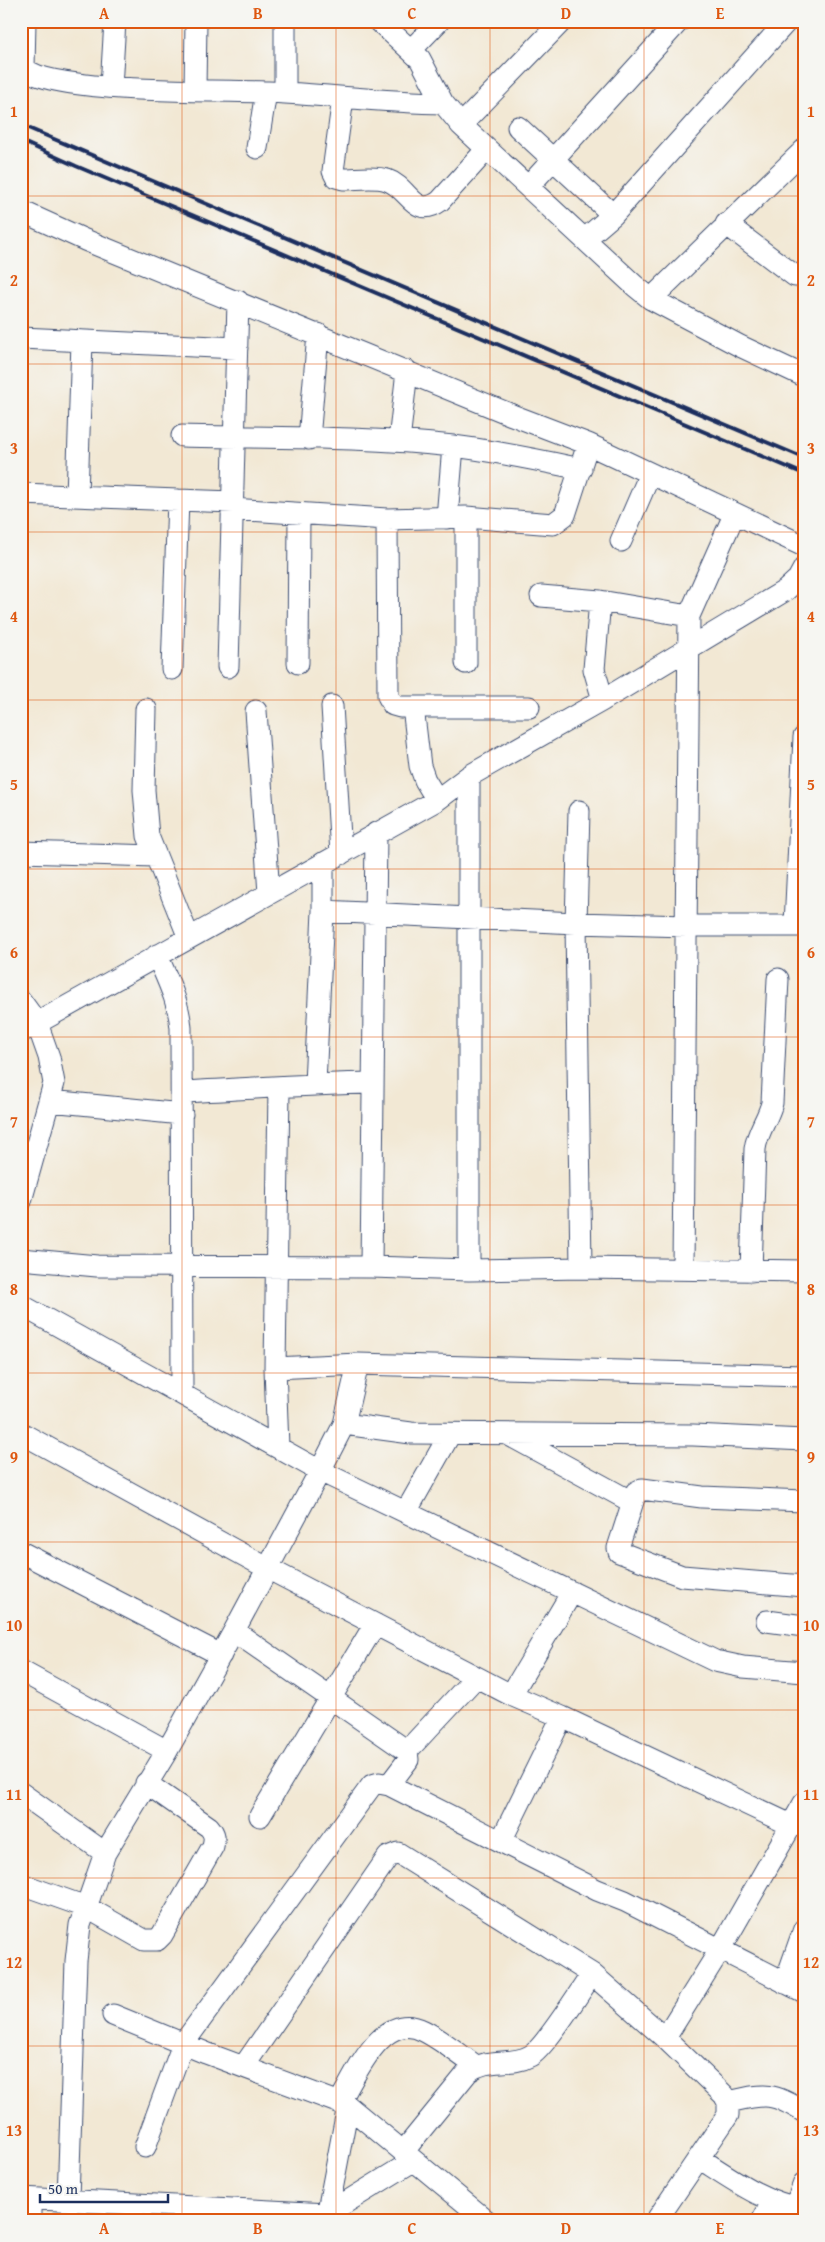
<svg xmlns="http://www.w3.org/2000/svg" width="825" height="2242" font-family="'Gentium Book Plus',serif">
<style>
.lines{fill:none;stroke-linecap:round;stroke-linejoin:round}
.minor-casing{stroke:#3b4b70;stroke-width:23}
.minor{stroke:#fff;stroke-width:21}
.rail{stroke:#1b2f5e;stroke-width:4}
.grid{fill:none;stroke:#de5710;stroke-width:1;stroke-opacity:0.55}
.neatline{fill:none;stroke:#de5710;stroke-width:2}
.grid-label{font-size:16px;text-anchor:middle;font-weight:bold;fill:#de5710}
</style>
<rect width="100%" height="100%" fill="#f6f6f2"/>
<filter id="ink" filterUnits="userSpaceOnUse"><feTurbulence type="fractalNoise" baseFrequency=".02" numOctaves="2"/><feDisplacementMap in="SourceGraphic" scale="10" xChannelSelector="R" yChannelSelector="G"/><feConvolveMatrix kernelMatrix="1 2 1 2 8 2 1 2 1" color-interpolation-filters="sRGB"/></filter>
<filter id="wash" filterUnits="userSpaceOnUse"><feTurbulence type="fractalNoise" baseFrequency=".0096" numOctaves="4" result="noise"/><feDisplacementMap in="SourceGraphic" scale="20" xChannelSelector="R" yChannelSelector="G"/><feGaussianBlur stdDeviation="1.12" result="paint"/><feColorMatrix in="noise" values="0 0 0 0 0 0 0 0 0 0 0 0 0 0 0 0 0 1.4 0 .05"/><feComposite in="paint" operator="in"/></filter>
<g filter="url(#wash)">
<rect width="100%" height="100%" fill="#f2e8d4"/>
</g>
<g filter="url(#ink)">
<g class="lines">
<defs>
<path id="minor" d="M25 21 24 68C51 94 224 90 268 92 327 95 385 102 443 103
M285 21V93
M379 21 420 59 443 103 461 125 635 286 651 299 740 346 804 376
M412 49 439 21
M111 87 115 21
M195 90 196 21
M343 98 333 171 336 177 343 179C357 179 375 176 387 180 409 187 414 220 440 201L487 149
M461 125 562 21
M518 127 613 215
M257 148 266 92
M528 187 679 21
M21 211 85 240 512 415 588 444 804 546
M726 224 795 276
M585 239 613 215 787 21
M651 299 804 150
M21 338 237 348
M182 436C272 438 363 436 453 446 496 451 538 460 581 469
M309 439 318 334
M399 441 407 371
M21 494 178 500
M77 496 82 341
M232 509 387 519 466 517 553 524 565 515 588 444
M466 517V663
M447 518 453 446
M387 519 388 696 393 705 400 707H529
M621 541 650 474
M541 596 600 601 689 616
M600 601 594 669 603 700
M298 663 299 515
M228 667 238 301
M172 669 178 500 233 502
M332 706 341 854
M413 707 420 766 425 780 437 800
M146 709 144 790 148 836 189 938
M256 711 269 893
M469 776V1270
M579 811 576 923 581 1268
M21 852 155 856
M323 911 576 923 687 926H804
M795 925 804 737
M157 955C167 979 179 1002 181 1028L182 1393
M21 1001 37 1023 49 1057 54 1083 21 1201
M21 1032 437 800 469 776 603 700 786 590 798 579 804 568
M315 1084 323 911V863
M182 1092C246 1089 309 1084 373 1083
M50 1101 182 1114
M21 1259 97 1266 371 1267 469 1270 581 1268 804 1271
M371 1267 376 833
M683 1269 689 616 734 515
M751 1271 755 1149C757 1132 768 1119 772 1103L778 979
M21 1305 320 1471 715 1661 743 1667 804 1672
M275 1368 358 1364 804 1376
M344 1424 411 1433 693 1435 804 1440
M21 1433 267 1568 511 1695 562 1717 793 1826
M507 1434 632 1502
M278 1447 275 1368 279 1088
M804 1501 702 1497 642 1489 636 1492 618 1548 619 1552 682 1576 804 1586
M406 1512 450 1434
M21 1552 221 1655
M767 1621 804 1626
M234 1631 407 1751 408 1760 389 1785
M21 1671 167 1751
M511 1695 572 1592
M407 1751 476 1677
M21 1793 105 1853
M260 1816 375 1624
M501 1841 562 1717
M21 1884 86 1907 144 1940H157L162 1935 213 1846C215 1838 215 1834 209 1827L146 1783
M785 1983 804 1929
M113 2015 206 2053 348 2106 487 2221
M665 2038 720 1950 804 1803
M244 2066 388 1857 398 1853 592 1974 665 2038 724 2095 728 2102V2115L656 2221
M728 2102C765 2094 771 2091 804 2112
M339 2103C356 2075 382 2009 424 2031 442 2040 459 2054 476 2066
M145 2147 183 2044 372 1785 379 1783 389 1785 597 1890 625 1901 804 1992
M403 2152 468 2072C488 2056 510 2067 530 2056 544 2049 581 1990 592 1974
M699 2158C732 2179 764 2203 804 2209
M21 2198 327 2214
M68 2199 76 1961 80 1925 105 1853 167 1751 234 1631 320 1471 344 1424 358 1364
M795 2207 804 2183
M334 2219 327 2214 413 2161
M31 2221V2199
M326 2221 348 2106
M762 2221 773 2201"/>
</defs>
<use href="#minor" class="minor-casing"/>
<use href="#minor" class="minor"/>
<path class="rail" d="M21 125 804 458
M21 141 76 166 804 474"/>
</g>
</g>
<path class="grid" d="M182 21V2221M336 21V2221M490 21V2221M644 21V2221M21 196H804M21 364H804M21 532H804M21 700H804M21 869H804M21 1037H804M21 1205H804M21 1373H804M21 1542H804M21 1710H804M21 1878H804M21 2046H804"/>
<rect width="825" height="2242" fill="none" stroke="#f6f6f2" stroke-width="55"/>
<path d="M40 2194v8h128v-8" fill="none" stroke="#1b2f5e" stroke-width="2.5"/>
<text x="48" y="2194" font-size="15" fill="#1b2f5e" stroke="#f6f6f2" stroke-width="4" paint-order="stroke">50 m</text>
<rect x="28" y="28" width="770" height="2186" class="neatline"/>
<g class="grid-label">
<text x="104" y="19">A</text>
<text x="258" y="19">B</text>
<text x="412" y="19">C</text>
<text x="566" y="19">D</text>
<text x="720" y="19">E</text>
<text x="14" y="117">1</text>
<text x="811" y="117">1</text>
<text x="14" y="286">2</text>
<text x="811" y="286">2</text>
<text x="14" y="454">3</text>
<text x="811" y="454">3</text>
<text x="14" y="622">4</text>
<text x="811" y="622">4</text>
<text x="14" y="790">5</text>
<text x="811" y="790">5</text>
<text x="14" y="958">6</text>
<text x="811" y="958">6</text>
<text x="14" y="1127">7</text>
<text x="811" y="1127">7</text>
<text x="14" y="1295">8</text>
<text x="811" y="1295">8</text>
<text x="14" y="1463">9</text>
<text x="811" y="1463">9</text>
<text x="14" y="1631">10</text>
<text x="811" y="1631">10</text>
<text x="14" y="1800">11</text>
<text x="811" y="1800">11</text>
<text x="14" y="1968">12</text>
<text x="811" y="1968">12</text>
<text x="14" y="2136">13</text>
<text x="811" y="2136">13</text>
<text x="104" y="2234">A</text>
<text x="258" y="2234">B</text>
<text x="412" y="2234">C</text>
<text x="566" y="2234">D</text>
<text x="720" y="2234">E</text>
</g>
</svg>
